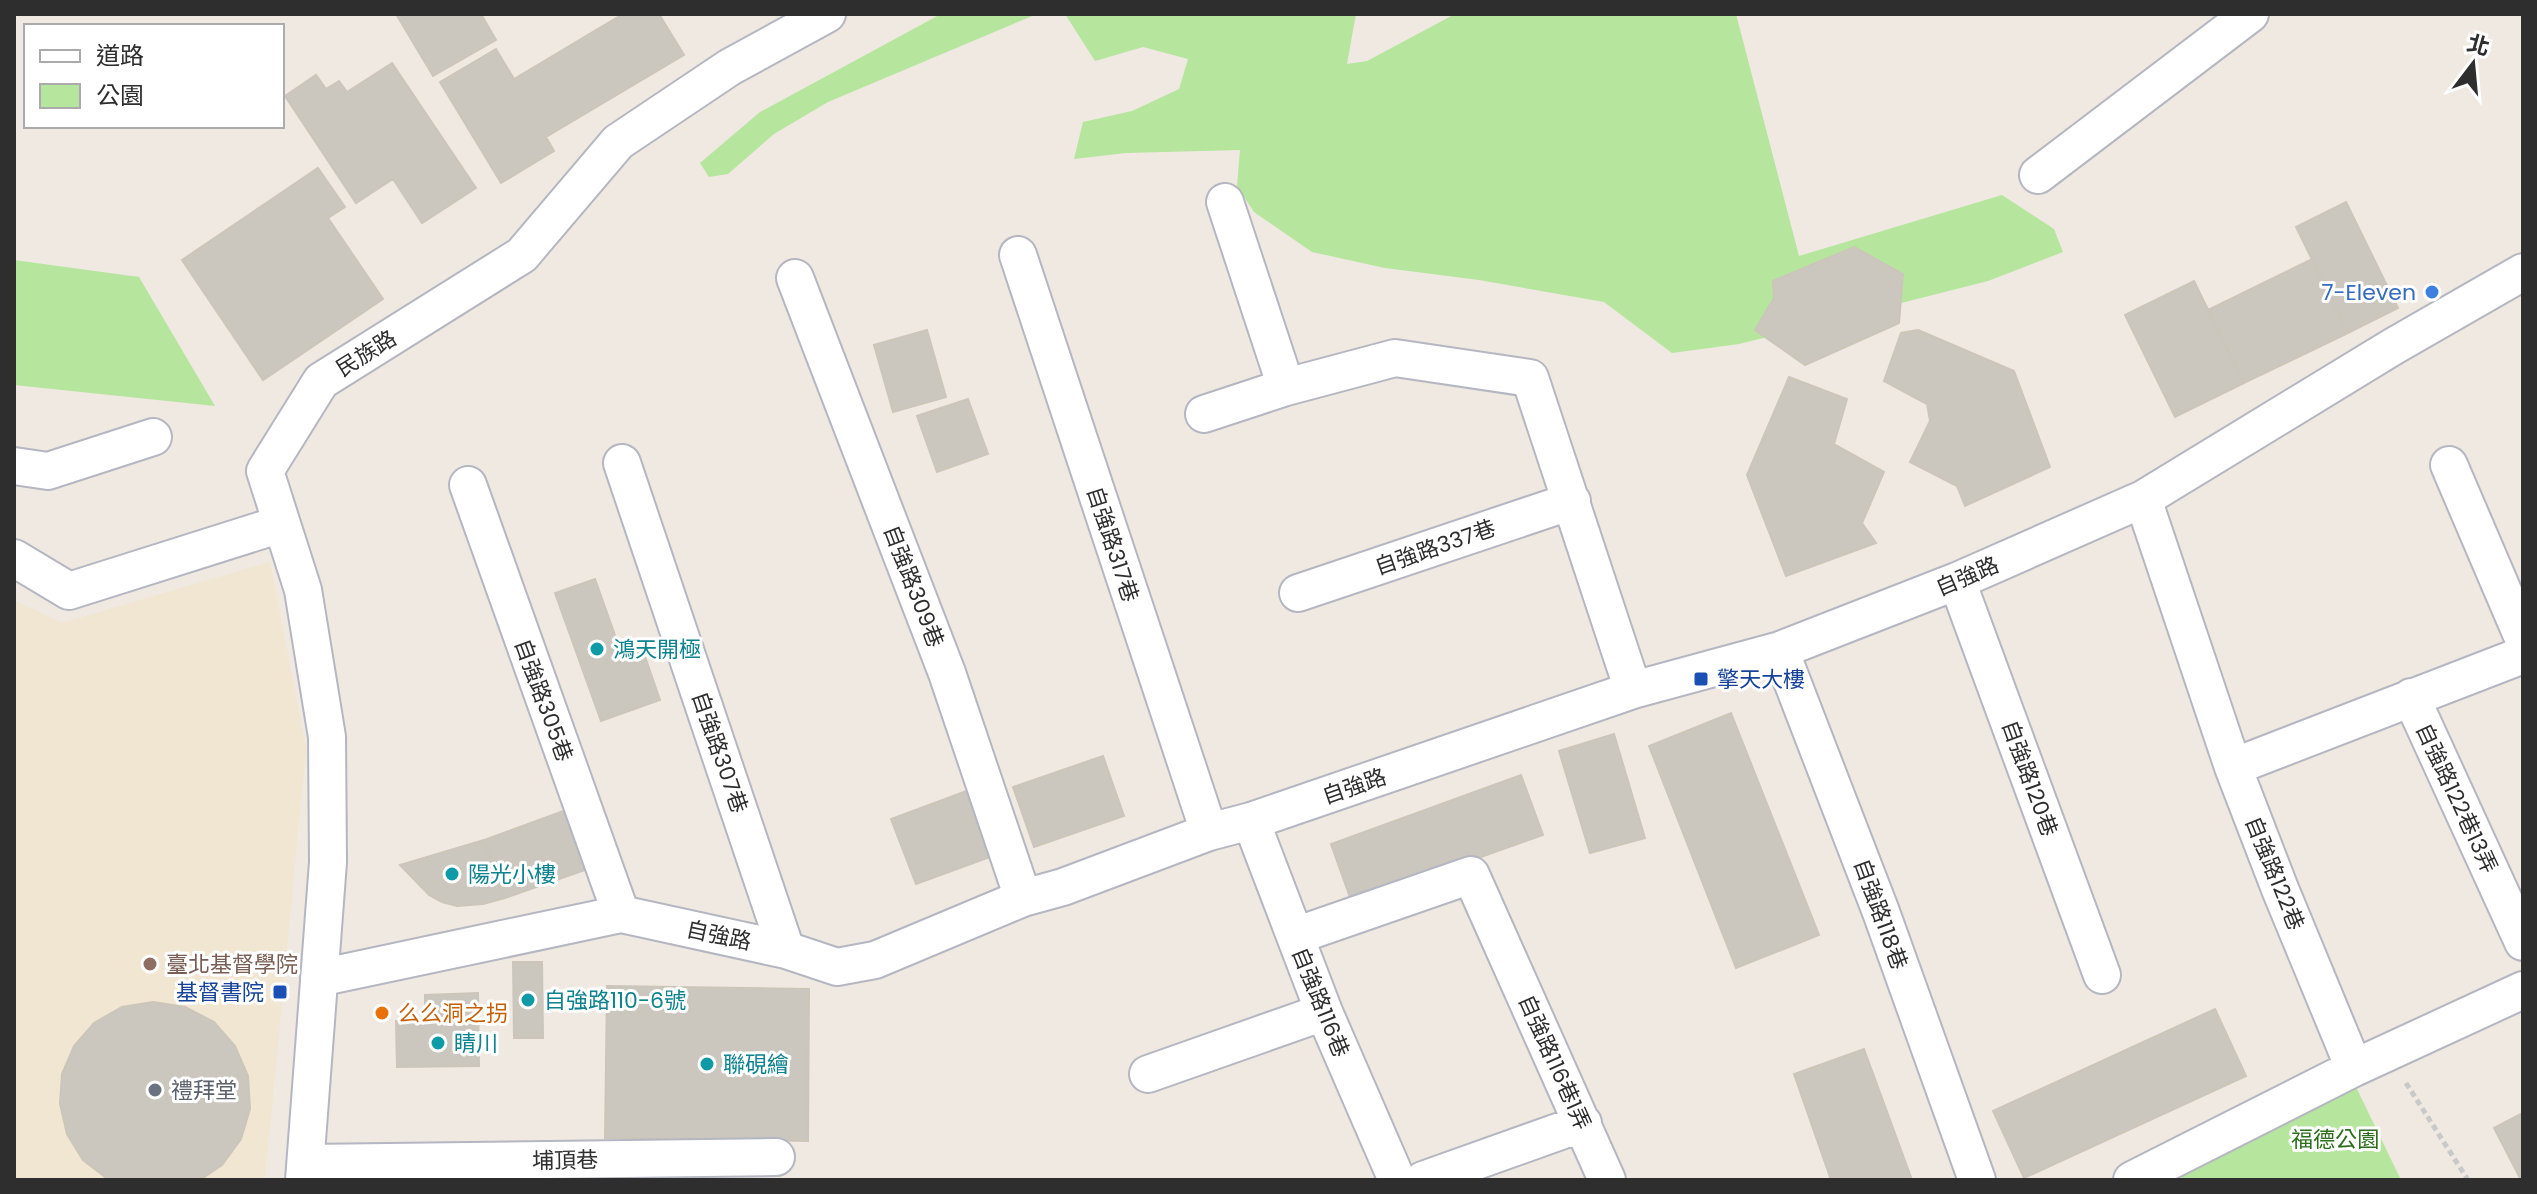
<svg xmlns="http://www.w3.org/2000/svg" width="2537" height="1194" font-family="Poppins,'Noto Sans TC',sans-serif">
<style>
.education{fill:#f0e6d1}
.green{fill:#b6e59e}
.building{fill:#cbc7bf;stroke:#cbc5ba;stroke-width:2}
.lines{fill:none;stroke-linecap:round;stroke-linejoin:round}
.minor-casing{stroke:#b4b7c1;stroke-width:40}
.path{stroke:#c9c9c9;stroke-width:5;stroke-dasharray:6 4;stroke-linecap:butt}
.minor{stroke:#fff;stroke-width:36}
.shop-dot{fill:#3f7fe0;stroke:#fff;stroke-width:3}
.culture-dot{fill:#0f9aa8;stroke:#fff;stroke-width:3}
.transit-dot{fill:#1a4fb4;stroke:#fff;stroke-width:3}
.education-dot{fill:#8d6e63;stroke:#fff;stroke-width:3}
.food-dot{fill:#e8710a;stroke:#fff;stroke-width:3}
.worship-dot{fill:#6b7280;stroke:#fff;stroke-width:3}
.labels{text-anchor:middle;stroke-width:6;stroke-linejoin:round;paint-order:stroke}
.shop-label{font-size:22px;fill:#366cbe;stroke:#fff;text-anchor:end}
.street-label{font-size:22px;fill:#2e2e2e;stroke:#fff}
.culture-label{font-size:22px;fill:#0d838f;stroke:#fff;text-anchor:start}
.transit-label{font-size:22px;fill:#164399;stroke:#fff;text-anchor:start}
.education-label{font-size:22px;fill:#785e54;stroke:#fff;text-anchor:start}
.food-label{font-size:22px;fill:#c56008;stroke:#fff;text-anchor:start}
.worship-label{font-size:22px;fill:#5b616d;stroke:#fff;text-anchor:start}
.park-label{font-size:22px;fill:#2c6e1b;stroke:#fff}
</style>
<rect width="100%" height="100%" fill="#efe9e1"/>
<path class="education" d="M270 562 306 749 265 1180H14V600L62 623Z"/>
<path class="green" d="M941 14H1037L828 102 774 134 728 174 709 177 700 163 760 112Z
M1065 14H1356L1347 64 1367 61 1455 14H1736L1799 256 2002 195 2054 229 2063 252 1988 281 1739 344 1672 353 1604 302 1479 280 1385 268 1312 252 1254 212 1237 186 1240 150 1126 153 1074 159 1083 122 1132 111 1179 89 1188 59 1143 47 1095 61Z
M14 260 139 277 215 406 14 385Z
M2355 1085 2401 1180H2157Z"/>
<path class="building" d="M396 14H481L496 40 433 76Z
M623 14H659L684 55 546 137 554 151 501 183 440 82 496 49 514 79Z
M392 63 476 188 422 223 393 179 356 203 285 96 316 75 326 89 339 81 347 92Z
M318 168 345 207 328 218 383 299 263 380 182 260Z
M2346 202 2398 308 2348 333 2296 227Z
M1854 247 1903 274 1899 323 1805 365 1755 330 1774 298 1773 281Z
M2312 259 2348 333 2244 383 2208 310Z
M2194 281 2244 383 2175 417 2125 315Z
M927 330 946 397 893 412 874 345Z
M1918 330 2014 371 2050 467 1965 506 1957 486 1910 462 1930 421 1927 404 1884 381 1901 333Z
M1789 377 1847 399 1834 444 1884 472 1862 523 1876 543 1786 576 1747 475Z
M968 399 988 454 937 472 917 416Z
M595 579 621 652 641 645 660 700 601 721 555 593Z
M1731 713 1819 935 1736 968 1649 746Z
M1614 734 1645 838 1590 853 1559 751Z
M1103 756 1124 816 1034 847 1013 787Z
M1521 775 1543 835 1352 903 1331 844Z
M969 790 993 856 916 884 891 819Z
M566 810 588 869 505 898 484 840Z
M484 840 505 898 483 904 457 906 442 902 429 895 400 865Z
M513 962H542L543 1038H514Z
M607 986 809 989 808 1141 605 1138Z
M478 993 479 1066 397 1067 396 1021 425 1020V995Z
M153 1002 185 1007 214 1022 235 1046 248 1076 250 1109 241 1139 222 1165 200 1180H109L83 1160 67 1134 60 1104 62 1074 74 1046 94 1023 122 1007Z
M2215 1009 2246 1076 2024 1178 1993 1111Z
M1864 1049 1912 1180H1831L1794 1074Z
M2523 1113V1180H2521L2494 1128Z"/>
<g class="lines">
<defs>
<path id="minor" d="M2038 175 2250 14
M1225 202 1286 387
M1018 255 1209 832
M795 278 947 673 1023 898
M1204 414 1286 387 1395 358 1530 378 1633 690
M622 463 786 950
M2449 465 2523 638
M14 466 48 471 153 437
M468 485 621 914
M2143 499 2233 767 2280 889 2354 1068 2523 990
M14 558 69 591 281 524
M1957 581 2102 975
M1298 593 1572 501
M1780 650 1881 912 1977 1180
M2411 697 2523 942
M2233 767 2523 655
M1251 821 1324 1012 1397 1180
M1295 936 1471 875 1607 1180
M319 978 621 914 786 950 837 967 875 960 1023 898 1063 887 1209 832 1251 821 1633 690 1780 650 1957 581 2143 499 2394 346 2523 272
M1148 1074 1324 1012
M306 1163 776 1157
M304 1180 328 862 327 737 303 590 265 471 321 381 522 255 618 142 730 67 827 14
M1423 1180 1583 1123
M2132 1180 2354 1068"/>
</defs>
<use href="#minor" class="minor-casing"/>
<path class="path" d="M2406 1083 2468 1180"/>
<use href="#minor" class="minor"/>
</g>
<circle class="shop-dot" cx="2432" cy="292" r="8"/>
<g class="culture-dot">
<circle cx="597" cy="649" r="8"/>
<circle cx="452" cy="874" r="8"/>
<circle cx="528" cy="1000" r="8"/>
<circle cx="438" cy="1043" r="8"/>
<circle cx="707" cy="1064" r="8"/>
</g>
<g class="transit-dot">
<rect x="1693" y="671" width="16" height="16" rx="4"/>
<rect x="272" y="984" width="16" height="16" rx="4"/>
</g>
<circle class="education-dot" cx="150" cy="964" r="8"/>
<circle class="food-dot" cx="382" cy="1013" r="8"/>
<circle class="worship-dot" cx="155" cy="1090" r="8"/>
<g class="labels">
<g class="shop-label">
<text x="2416" y="300">7-Eleven</text>
</g>
<g class="street-label">
<text transform="translate(366 353) rotate(-32)" y="8">民族路</text>
<text transform="translate(1113 544) rotate(72)" y="8">自強路317巷</text>
<text transform="translate(1435 547) rotate(-19)" y="8">自強路337巷</text>
<text transform="translate(1967 576) rotate(-23)" y="8">自強路</text>
<text transform="translate(914 586) rotate(69)" y="8">自強路309巷</text>
<text transform="translate(544 700) rotate(70)" y="8">自強路305巷</text>
<text transform="translate(720 752) rotate(71)" y="8">自強路307巷</text>
<text transform="translate(2030 778) rotate(70)" y="8">自強路120巷</text>
<text transform="translate(1354 786) rotate(-19)" y="8">自強路</text>
<text transform="translate(2457 798) rotate(65)" y="8">自強路122巷13弄</text>
<text transform="translate(2275 873) rotate(68)" y="8">自強路122巷</text>
<text transform="translate(1881 914) rotate(70)" y="8">自強路118巷</text>
<text transform="translate(719 935) rotate(12)" y="8">自強路</text>
<text transform="translate(1321 1002) rotate(68)" y="8">自強路116巷</text>
<text transform="translate(1555 1062) rotate(66)" y="8">自強路116巷1弄</text>
<text transform="translate(565 1160) rotate(-1)" y="8">埔頂巷</text>
</g>
<g class="culture-label">
<text x="613" y="657">鴻天開極</text>
<text x="468" y="882">陽光小樓</text>
<text x="544" y="1008">自強路110-6號</text>
<text x="454" y="1051">睛川</text>
<text x="723" y="1072">聯硯繪</text>
</g>
<g class="transit-label">
<text x="1717" y="687">擎天大樓</text>
<text x="264" y="1000" text-anchor="end">基督書院</text>
</g>
<g class="education-label">
<text x="166" y="972">臺北基督學院</text>
</g>
<g class="food-label">
<text x="398" y="1021">么么洞之拐</text>
</g>
<g class="worship-label">
<text x="171" y="1098">禮拜堂</text>
</g>
<g class="park-label">
<text x="2335" y="1147">福德公園</text>
</g>
</g>
<rect width="2537" height="1194" fill="none" stroke="#2e2e2e" stroke-width="32"/>
<rect x="24" y="24" width="260" height="104" fill="#ffffff" stroke="#ababab" stroke-width="2"/>
<rect x="40" y="50" width="40" height="12" fill="#ffffff" stroke="#ababab" stroke-width="2"/>
<text x="96" y="64" font-size="24" fill="#2e2e2e">道路</text>
<rect x="40" y="84" width="40" height="24" fill="#b6e59e" stroke="#ababab" stroke-width="2"/>
<text x="96" y="104" font-size="24" fill="#2e2e2e">公園</text>
<g transform="translate(2473 64) rotate(16)" stroke="#ffffff" stroke-width="6" paint-order="stroke">
<path d="M0-6L14 30L0 20L-14 30Z" fill="#2e2e2e"/>
<text y="-12" font-size="22" font-weight="bold" text-anchor="middle" fill="#2e2e2e">北</text>
</g>
</svg>
